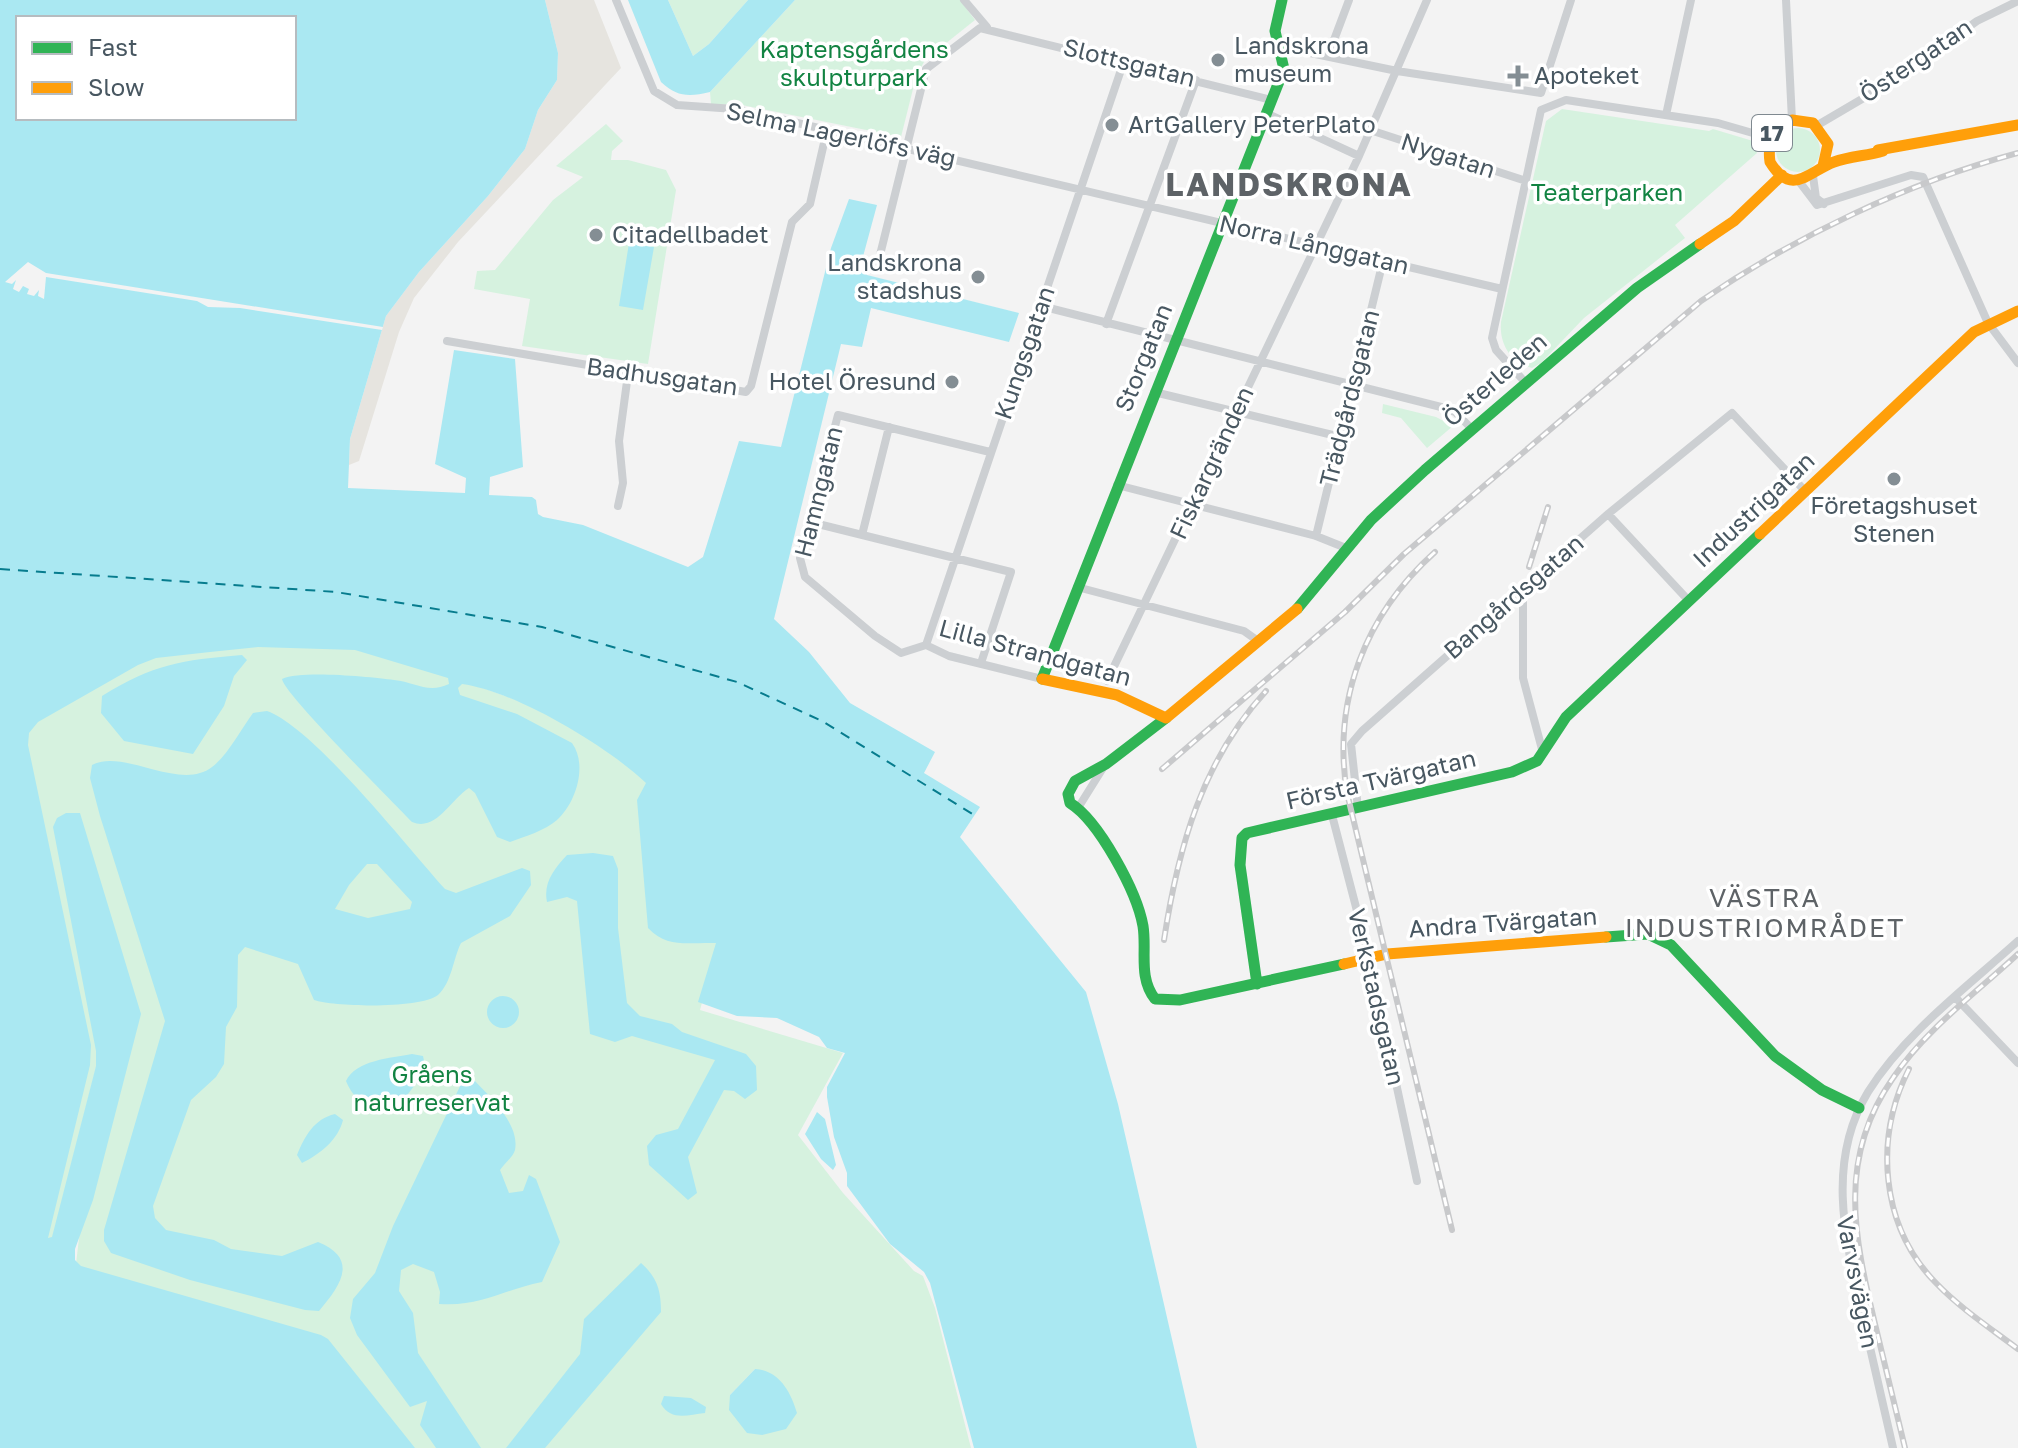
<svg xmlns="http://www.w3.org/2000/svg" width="2018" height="1448" font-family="'Golos Text',sans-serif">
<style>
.green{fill:#d6f2df;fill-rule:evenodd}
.sand{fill:#e6e4df}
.water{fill:#aae8f2;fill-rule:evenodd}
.pier{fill:#f3f3f3}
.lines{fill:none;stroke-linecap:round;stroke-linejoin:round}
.ferry{stroke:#077c8e;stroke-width:2;stroke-dasharray:10 8;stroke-linecap:butt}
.street{stroke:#cccfd2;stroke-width:8}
.fast{stroke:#30b455;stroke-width:11}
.slow{stroke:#ff9f0a;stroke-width:11}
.rail-casing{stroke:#c8c9cb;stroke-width:6}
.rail{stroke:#fff;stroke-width:3;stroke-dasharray:9;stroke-linecap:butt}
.poi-dot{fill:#848e94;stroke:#fff;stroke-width:3}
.labels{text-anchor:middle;stroke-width:7;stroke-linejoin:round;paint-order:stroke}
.shield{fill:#fff;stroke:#7f8990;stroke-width:2}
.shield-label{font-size:22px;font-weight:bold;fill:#485761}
.poi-label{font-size:24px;fill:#485761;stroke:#fff;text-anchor:start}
.park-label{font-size:24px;fill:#128342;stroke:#fff}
.street-label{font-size:24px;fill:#485761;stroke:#fff}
.neighbourhood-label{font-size:26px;letter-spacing:2px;fill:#5e6367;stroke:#fff}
.district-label{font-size:32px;font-weight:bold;letter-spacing:2px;fill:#5e6367;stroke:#fff}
</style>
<rect width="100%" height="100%" fill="#f3f3f3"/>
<path class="green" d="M668 0H748L709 44 693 56Z
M795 0H960L975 20 925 60 916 77 901 137 742 105 711 104 710 92Z
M1562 109 1709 131 1713 129 1753 141 1757 153 1675 225 1685 238 1584 318 1541 363 1532 368C1510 363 1499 343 1501 322L1546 121Z
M606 124 623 141 612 151 611 160H628L666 170 676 190 648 364 522 346 530 299 474 289 477 271 495 270 553 200 583 177 556 166Z
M1776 150a22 22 0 1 1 44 0a22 22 0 1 1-44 0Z
M1383 404 1436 417 1453 426 1427 448 1401 418 1382 413Z
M237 637 349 647 448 677 458 699 456 686 467 682 535 707 610 748 651 786 719 939 700 1010 843 1053 798 1135 843 1193 914 1271 923 1276 935 1308 971 1448H411L76 1264 101 1048 52 1240 45 1242 20 726 103 651ZM755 1369 762 1435 730 1395Z"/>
<path class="sand" d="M545 0H594L621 68 458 242 414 298 399 332 359 461 349 465 350 439 386 316 419 272 488 196 525 149 538 110 557 80 558 53Z"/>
<path class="water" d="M0 0H545L558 53 557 80 538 110 525 149 488 196 419 272 386 316 350 439 348 488 465 493 466 478 435 464 454 350 515 359 523 467 490 477 489 495 532 497 536 500 538 514 543 517 583 525 688 567 703 557 739 441 781 447 831 248 849 199 877 205 861 264 867 275 1019 313 1009 342 871 308 862 347 841 344 774 619 809 652 850 703 935 752 924 773 980 807 960 837 1086 992 1118 1104 1197 1448H974L930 1283 924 1272 890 1244 847 1186V1173L834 1137 827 1097V1087L845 1053 827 1048 819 1037 777 1018 737 1016 698 1002 716 943C689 942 668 949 648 928L637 800 646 783C607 746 515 691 462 684L458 688 460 695 517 714 572 743C588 765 576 803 557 820 546 830 524 837 510 842L497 837 475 793 469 788C450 800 436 832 412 822 392 801 284 694 282 679 302 670 370 677 394 680 415 682 428 694 449 684L448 678 355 650 258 647 210 652 156 658 138 665 38 722 29 733 28 745 91 1045 90 1065 48 1238 52 1237 96 1066V1051L53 827 57 818 66 813H80L141 1014 93 1200 75 1249V1260L81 1266 321 1335 328 1339 415 1448H0ZM18 18H294V118H18Z
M628 0H668L693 56 709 44 748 0H795L710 92C689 97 677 97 661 82Z
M629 243 654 247 643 310 619 306Z
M242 655 247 660 234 676 224 706 193 754 124 741 101 713 102 696C154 664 181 660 242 655Z
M267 711C314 728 407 847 445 889L456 893 522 868 530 871 531 885 510 916 461 943C453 959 452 982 438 995 421 1009 335 1007 314 1000L298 964 245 947 238 955 237 1007 226 1027 224 1064 216 1077 191 1100 153 1206 155 1218 166 1230 214 1240 231 1249 282 1256 318 1242C360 1259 340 1286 319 1311L305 1310 190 1280 111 1253 104 1241V1230L165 1021 100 816 90 778 92 765C123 748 180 792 212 767 228 755 241 729 253 713ZM367 864H377L412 902 410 909 368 918 335 909 349 885Z
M593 853 613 856 618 869V928L627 1003 640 1016 672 1024 682 1032 746 1054 756 1066 757 1090 745 1099 734 1091 724 1090 688 1157 697 1193 688 1200 649 1165 647 1146 656 1135 678 1129 715 1060 632 1036 615 1042 590 1034 577 901 567 897 547 902C543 883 554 869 567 855Z
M487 1012a16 16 0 1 1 32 0a16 16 0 1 1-32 0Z
M412 1054 423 1056 426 1070 402 1102C376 1108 357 1108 346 1081 356 1060 391 1058 412 1054Z
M463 1080H474C490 1097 520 1124 515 1150 513 1157 504 1164 500 1170L509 1193 523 1191 529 1175 536 1179 560 1242 542 1282C502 1290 481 1307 439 1304L440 1292 434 1272 413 1264 401 1270 399 1291 413 1313 418 1353 481 1448H436L420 1425 427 1401 410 1407 357 1335 350 1318 353 1299 375 1273 393 1226Z
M817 1112 825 1119 836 1165 833 1170 821 1159 805 1134Z
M335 1114 343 1120C338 1140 320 1154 302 1163L297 1155C305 1136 314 1119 335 1114Z
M641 1263C657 1277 661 1290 661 1312L545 1448H506L580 1354 584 1319Z
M755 1369C779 1370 791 1392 797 1413L786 1429 762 1435 747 1433 729 1410 730 1395Z
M664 1396 691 1398 706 1407 705 1413C687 1415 671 1421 661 1404Z"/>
<path class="pier" d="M28 262 46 273 383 327 382 330 240 308 208 307 197 301 46 277 44 299 38 296 39 290 34 296 27 294 29 289 23 286 19 292 13 289 16 280 12 284 5 282Z"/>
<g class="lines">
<path class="ferry" d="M0 569 336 592 542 627 737 682 822 721 974 815"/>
<path class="street" d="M616 0 654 91 677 105 735 109 772 117 1502 289
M964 0 987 27
M1786 0 1792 120
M1283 54 1296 50 1397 71 1541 93 1571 0
M1328 56 1349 0
M1266 113 1359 156
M1666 115 1691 0
M1816 126 1896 79 1977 21 2018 1
M1370 130 1526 181
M1813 176 1816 198 1824 204
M1798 180 1817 205 1911 175 1923 177 1988 323 2018 363
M878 263 926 69 980 28 1272 100
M1041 306 1445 408 1455 412 1472 429
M1106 324 1196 80
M447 341 746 392 751 386 792 222 810 204 827 130
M1525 382 1496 350 1492 338 1541 110 1566 100 1718 123 1770 138
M1154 392 1341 437
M990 452 838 415 800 558 805 577 875 636 901 653 926 645 949 656 1042 679
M1117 485 1316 536 1346 548
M618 506 623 483 619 441 628 374
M1608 514 1689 601
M810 522 1011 572 981 663
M862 535 889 427
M1316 536 1383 261
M1077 587 1244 631 1258 641
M1523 589V678L1543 753
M926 645 1124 61
M1107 681 1359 156 1427 0
M1078 808 1103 768
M1358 808 1351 744 1362 731 1608 514 1732 413 1806 492
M1332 815 1369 957 1417 1181
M1956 998 2018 1063
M1893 1448C1883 1404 1873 1361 1863 1317 1846 1242 1825 1163 1868 1092 1905 1033 1967 987 2018 941"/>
<path class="fast" d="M1297 609 1371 520 1425 470 1637 288 1700 244
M1042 679 1284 69 1275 31 1282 0
M1166 718 1106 764 1075 781 1068 794 1070 803C1099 821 1137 892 1143 926 1147 951 1138 977 1155 999L1180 1000 1344 964
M1606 937 1648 934 1671 945 1775 1056 1822 1090 1859 1108
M1257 984 1240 865 1242 838 1247 833 1512 772 1537 761 1566 717 1760 534"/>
<path class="slow" d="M1878 150 2018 125
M1823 166 1828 144 1813 123 1792 120C1774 129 1767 142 1770 162 1792 198 1809 171 1834 162 1850 156 1867 156 1883 151
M1700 244 1734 221 1782 175
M1760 534 1974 332 2018 311
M1042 679 1117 695 1166 718 1297 609
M1344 964 1387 954 1606 937"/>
<defs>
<path id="rail" d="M1435 552C1365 615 1332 700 1347 793L1452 1230
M1529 567 1548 507
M1162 769 1345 612 1404 554 1701 301C1796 236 1907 183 2018 153
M1164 940C1178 848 1202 761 1266 691
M1909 1069C1874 1138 1880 1226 1936 1283 1960 1308 1990 1328 2018 1349
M1905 1448C1895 1407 1885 1365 1875 1324 1854 1236 1837 1158 1893 1078 1925 1030 1976 993 2018 954"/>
</defs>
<use href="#rail" class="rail-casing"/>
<use href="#rail" class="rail"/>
</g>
<g class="poi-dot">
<circle cx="1218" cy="60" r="8"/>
<path d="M1514 64h8v8h8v8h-8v8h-8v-8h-8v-8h8z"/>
<circle cx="1112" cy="125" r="8"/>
<circle cx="596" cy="235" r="8"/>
<circle cx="978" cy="277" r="8"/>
<circle cx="952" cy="382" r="8"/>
<circle cx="1894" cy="479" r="8"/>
</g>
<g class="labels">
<rect class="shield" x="1752" y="115" width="40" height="36" rx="6"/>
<g class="shield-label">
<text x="1772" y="141">17</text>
</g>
<g class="poi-label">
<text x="1234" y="54">Landskrona<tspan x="1234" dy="28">museum</tspan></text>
<text x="1534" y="84">Apoteket</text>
<text x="1128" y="133">ArtGallery PeterPlato</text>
<text x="612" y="243">Citadellbadet</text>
<text x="962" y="271" text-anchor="end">Landskrona<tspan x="962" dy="28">stadshus</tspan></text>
<text x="936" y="390" text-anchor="end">Hotel Öresund</text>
<text x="1894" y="514" text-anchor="middle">Företagshuset<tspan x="1894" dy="28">Stenen</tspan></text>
</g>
<g class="park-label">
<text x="854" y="58">Kaptensgårdens<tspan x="854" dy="28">skulpturpark</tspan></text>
<text x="1607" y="201">Teaterparken</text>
<text x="432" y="1083">Gråens<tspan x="432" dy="28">naturreservat</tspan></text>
</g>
<g class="street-label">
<text transform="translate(1916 61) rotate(-34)" y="8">Östergatan</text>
<text transform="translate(1129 63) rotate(14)" y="8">Slottsgatan</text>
<text transform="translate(841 135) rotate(12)" y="8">Selma Lagerlöfs väg</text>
<text transform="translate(1448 156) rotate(18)" y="8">Nygatan</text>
<text transform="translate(1314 245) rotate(13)" y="8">Norra Långgatan</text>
<text transform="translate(1025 353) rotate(-71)" y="8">Kungsgatan</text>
<text transform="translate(1144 358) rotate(-68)" y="8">Storgatan</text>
<text transform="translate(662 377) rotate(8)" y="8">Badhusgatan</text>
<text transform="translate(1495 380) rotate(-41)" y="8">Österleden</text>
<text transform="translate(1350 398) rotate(-76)" y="8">Trädgårdsgatan</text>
<text transform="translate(1212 463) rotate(-65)" y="8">Fiskargränden</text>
<text transform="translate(819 492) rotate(-76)" y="8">Hamngatan</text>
<text transform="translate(1754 510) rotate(-43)" y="8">Industrigatan</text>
<text transform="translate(1514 597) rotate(-41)" y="8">Bangårdsgatan</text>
<text transform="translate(1035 653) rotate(15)" y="8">Lilla Strandgatan</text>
<text transform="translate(1381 780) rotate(-13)" y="8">Första Tvärgatan</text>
<text transform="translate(1503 923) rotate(-4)" y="8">Andra Tvärgatan</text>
<text transform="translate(1376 997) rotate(77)" y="8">Verkstadsgatan</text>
<text transform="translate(1857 1282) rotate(79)" y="8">Varvsvägen</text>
</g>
<g class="neighbourhood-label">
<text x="1765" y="907">VÄSTRA<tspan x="1765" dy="30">INDUSTRIOMRÅDET</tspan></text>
</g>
<g class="district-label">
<text x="1289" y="196">LANDSKRONA</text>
</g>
</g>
<rect x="16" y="16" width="280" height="104" fill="#ffffff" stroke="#b6bcc0" stroke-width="2"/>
<rect x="32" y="42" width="40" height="12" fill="#30b455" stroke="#b6bcc0" stroke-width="2"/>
<text x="88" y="56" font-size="24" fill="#485761">Fast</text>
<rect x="32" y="82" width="40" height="12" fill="#ff9f0a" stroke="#b6bcc0" stroke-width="2"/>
<text x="88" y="96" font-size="24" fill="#485761">Slow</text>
</svg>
